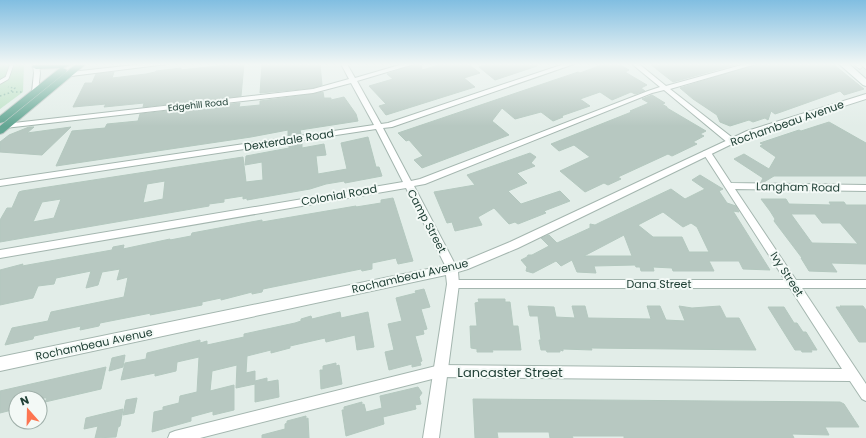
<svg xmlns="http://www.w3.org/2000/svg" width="866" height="438" font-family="Poppins,sans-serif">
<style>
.green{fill:#b9e0c2}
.building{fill:#b7c8c1;stroke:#b4c8bf;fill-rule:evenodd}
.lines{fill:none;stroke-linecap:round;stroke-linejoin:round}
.service-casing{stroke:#a4b6af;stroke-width:5}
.minor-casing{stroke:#a4b6af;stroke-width:2}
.tertiary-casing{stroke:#a4b6af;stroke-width:2}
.secondary-casing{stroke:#9fbab0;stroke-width:2}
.primary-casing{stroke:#c1cac7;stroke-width:2}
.path{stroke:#80b4a2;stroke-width:1.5;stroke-dasharray:1.5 2.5;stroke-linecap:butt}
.service{stroke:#fff;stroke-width:3.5}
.minor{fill:#fff;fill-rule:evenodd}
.tertiary{fill:#fff;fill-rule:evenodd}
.secondary{fill:#fff;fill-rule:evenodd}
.primary{fill:#63a693;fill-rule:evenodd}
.labels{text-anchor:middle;stroke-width:4;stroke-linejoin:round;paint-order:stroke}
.far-street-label{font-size:9px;fill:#204036;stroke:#f3f9f6}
.street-label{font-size:11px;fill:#204036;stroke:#f3f9f6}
.near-street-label{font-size:13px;fill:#204036;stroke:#f3f9f6}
</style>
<rect width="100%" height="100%" fill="#e2ede8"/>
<path class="green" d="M0 64H24L23 92 0 109Z"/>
<path class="building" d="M237 64H244L241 96 143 107 144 103 104 107 106 104 73 107 85 83H92L96 74 114 72 112 78 146 74 155 72 156 71 181 68V70L189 69Z
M262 64H320L322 85 313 88 260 93Z
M415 64H421L422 70 442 64H468L480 73 464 78 475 87 386 115 379 106 386 104 369 86 393 79 387 74Z
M487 64H536L537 66 495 80 479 67Z
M604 64H619L629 70 625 72 647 85 641 88 645 91 635 94 631 92 612 100 600 92 580 99 590 106 561 116 563 117 553 121 541 112 515 119 502 108 492 121 509 135 422 168 414 160 423 156 409 140 406 141 398 133 578 72 580 73Z
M650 64H738L673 82Z
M757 64H833L864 89 844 95 840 91 781 112 775 114 771 111 768 120 765 118 753 122 749 120 730 126 720 122 717 115 693 99 680 88Z
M323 92 324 98H331V100L344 97 356 114 358 121 300 130 301 134 288 136V130L251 137 56 166 72 131 105 128 107 124 138 121 140 114 240 103 239 107 260 105V101L313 94Z
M652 95 665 103 662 104 667 107V108L706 131 700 134 704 136 693 142 697 144 672 156 668 154 618 177 621 179 608 185 604 183 585 192 560 171 590 157 574 145 559 151 551 144 629 113 632 112 630 111 649 103 642 99Z
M829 122 866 143V176H774L764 182H761L763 178 734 159 744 154 769 169 776 157 760 146 763 145 760 143 799 130 801 131Z
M29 127H34L27 133 71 127 42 155 0 152V142L9 135Z
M368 137 376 167H379L382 176 345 183 344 181 326 184 310 189 247 200V198L243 199V196L224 199V202L209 204V206L0 242V220L7 208H12L19 192 22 191 243 157 246 182 263 180 262 162 245 165 246 156 289 148V144L302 142V148L324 144 326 155 316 156 318 174 347 169 341 143ZM165 181 163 199 143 203 147 184ZM61 199 54 218 33 222 42 202Z
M530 153 536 157 531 163 535 166 517 173 527 183 508 191 521 204 560 191 570 201 544 211 546 213 518 224 515 222 509 224 494 208 478 217 482 225 455 231 452 222 447 223 434 192 475 185 467 175Z
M700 175 723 189 719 191 727 203 736 206 739 212 733 211 770 270 743 269 739 261H709L714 271H673L672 268 653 267 654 271H641L640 267H636L635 265 594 266 596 273 577 272 572 260 561 266 556 261 533 273 526 271 527 267 521 260 527 257 528 255H532L549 246 541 238 549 235 557 243 590 228V224L595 225 601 222 671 189 685 199 705 189 692 180ZM663 212 683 227 691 223 697 227 709 252H689L682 237H653L638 225ZM624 235 632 256H584Z
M393 198 413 261 398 264 396 258 372 263V269L362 271 361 269 263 289 262 292 252 294V292L221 300V298L202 302V305L150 315 151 313 100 323 99 326 80 330 81 326 34 336 33 339 5 345 12 328 48 321 51 312 124 297 128 277 117 280 120 269 102 272 98 285 86 288 91 271 56 278 54 284 38 286 33 298 0 305V270L23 264 22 266 112 250 113 247 124 245 123 249 170 239V240L191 236 192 233 262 220V222L356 206V207L381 203V200Z
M761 199H786L789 204 831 205 829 202H844L846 205H866V264L831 263 837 272 809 271 801 258H802L774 221 775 219 770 211ZM791 214H815L822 223H840L858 244 812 243Z
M424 289 430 307 421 309 427 329 423 330 424 334 415 336 422 361 420 362 421 365 412 367V364L389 370 385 352 394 350 388 324 402 321 396 298 416 293 415 291Z
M478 299H505V302H510L513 326H518L521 350H492L493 352H477V349L471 348 470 326H477L475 303 479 302Z
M528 306 554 307 556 317 575 318 572 306H585L588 318 651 319 647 306H660L666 320 685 321 679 306 692 308 720 306 726 318H739L756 350 591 348 592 350 563 349V351L560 350V352H547L546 350H541L539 340H541L538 316H530Z
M840 306H863L866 310V342H859L836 307H842Z
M768 307H784L794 323H797L803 332H806L817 350H811L812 352H802L801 350H795Z
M340 312 341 318 368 312 374 347 357 350 355 335 326 342 325 338 290 346V348L271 353V350L247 356 246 373 255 371V381L267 378V382L278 380 279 397 255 402V384L236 388 237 365 212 371 210 391 234 385V410L213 415V411L191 417V421L152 432 154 412 163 410V407L179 403 180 396 197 392 199 357 177 362 176 371 155 376V373L121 380 125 363 146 359 147 353 200 340V343L207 341V345L244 337V334L295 323 301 321V319L311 316 312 319Z
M125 355 123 367 109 371 112 358Z
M336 363V366L339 365 342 384 321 389 320 370H323V366Z
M106 367 101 389 45 402 47 398H16V409L0 413V391Z
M418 387 422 393 419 397 421 404 415 405 416 409 383 417 384 424 346 436 342 410H344V407L362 402V405L364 404 366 412 382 408 380 396Z
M137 398 134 413 123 415 126 400Z
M473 399 840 402 844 404 859 427H825L829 435 792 434 794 438H624V436H572L573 438H550L549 432H497L498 438H475Z
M123 409 120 426 118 427 116 437 95 438 98 426 84 429 86 418Z
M306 416V419L308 418 309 438H262V435L285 429V424L287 423V421Z"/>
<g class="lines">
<defs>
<path id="service" d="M856 64 860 67
M863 64 866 67
M0 82 7 78 12 64"/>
<path id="minor" d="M33 64H39L40 73 38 92 35 94 32 92 34 73Z
M143 64H167L71 76 68 74 71 72Z
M341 64H347L355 78 403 64H414L357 81 381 124 388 123 564 64H574L392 127 383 128 411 181 420 179 648 91 660 87 632 64H639L666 86 745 64H756L670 89 734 139V143H728L664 90 652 93 425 184 414 186 457 268 456 271 452 272 448 271 406 188 0 258V250L403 182 376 129 0 186V180L374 125 351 83 313 93 5 128 1 126 5 124 313 89 349 79Z
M704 151H710L731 183 866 185V191L735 189 796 280H866V288H802L866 384V401L862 399 850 381 440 377 200 438H168L170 433 175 431 440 365 842 369 790 288H453L449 287 448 284 449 281 453 280H785L703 153Z"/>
<path id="tertiary" d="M866 94V99L753 135 734 143 518 248 468 269 458 272 459 284 439 438H423L447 284 446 275 0 371V357L462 262 510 242 747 131Z"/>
<path id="secondary" d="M839 64H849L866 79V86L863 85Z"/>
<path id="primary" d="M39 64H72L63 68 67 70 66 72 4 122 0 123V116L60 68 36 69 32 67 33 65Z
M76 64H86L3 133 0 134V126Z"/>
</defs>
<use href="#service" class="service-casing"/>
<use href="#minor" class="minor-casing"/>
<use href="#tertiary" class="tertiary-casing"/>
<use href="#secondary" class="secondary-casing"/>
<use href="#primary" class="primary-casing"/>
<path class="path" d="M12 92H22
M0 96 9 93 15 88 8 87"/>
<use href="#service" class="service"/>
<use href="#minor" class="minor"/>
<use href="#tertiary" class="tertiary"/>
<use href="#secondary" class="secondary"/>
<use href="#primary" class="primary"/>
</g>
<linearGradient id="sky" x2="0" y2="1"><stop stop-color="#81bee1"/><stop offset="0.51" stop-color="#f2f7f5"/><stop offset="1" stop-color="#f2f7f5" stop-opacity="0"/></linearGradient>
<rect width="866" height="126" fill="url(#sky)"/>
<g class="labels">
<g class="far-street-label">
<text transform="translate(198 105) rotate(-6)" y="3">Edgehill Road</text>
</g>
<g class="street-label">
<text transform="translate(787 123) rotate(-19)" y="4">Rochambeau Avenue</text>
<text transform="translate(289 140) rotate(-9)" y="4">Dexterdale Road</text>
<text transform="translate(798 187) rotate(1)" y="4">Langham Road</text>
<text transform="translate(339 195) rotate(-10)" y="4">Colonial Road</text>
<text transform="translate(427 221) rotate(62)" y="4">Camp Street</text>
<text transform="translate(787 274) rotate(57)" y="4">Ivy Street</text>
<text transform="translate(410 276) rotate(-13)" y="4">Rochambeau Avenue</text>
<text x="659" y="288">Dana Street</text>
<text transform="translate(94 344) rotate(-12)" y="4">Rochambeau Avenue</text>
</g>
<g class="near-street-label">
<text x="510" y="377">Lancaster Street</text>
</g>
</g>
<g transform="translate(28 410) rotate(340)"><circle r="19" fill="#f3f9f6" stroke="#9fafa9"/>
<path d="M0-3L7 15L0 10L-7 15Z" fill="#fd7551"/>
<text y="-6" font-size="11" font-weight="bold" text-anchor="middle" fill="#204036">N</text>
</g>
</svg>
